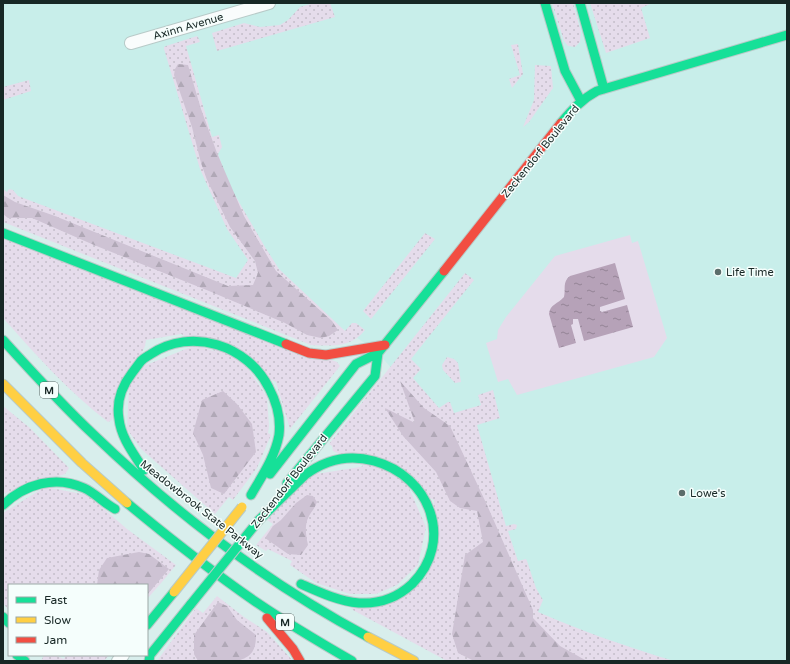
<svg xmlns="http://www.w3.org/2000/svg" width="790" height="664" font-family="'Varela Round',sans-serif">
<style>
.built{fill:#c8eeea}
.grass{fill:url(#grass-dots)}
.forest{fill:url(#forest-firs)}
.pitch{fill:#e5dceb}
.water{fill:url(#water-ripples)}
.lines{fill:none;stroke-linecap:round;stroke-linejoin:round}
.street-casing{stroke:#b8cac8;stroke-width:14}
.fast-casing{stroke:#b8cac8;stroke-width:11}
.slow-casing{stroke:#b8cac8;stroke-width:11}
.jam-casing{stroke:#b8cac8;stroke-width:11}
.street{stroke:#f9fcfc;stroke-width:12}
.fast{stroke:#16e098;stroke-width:9}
.slow{stroke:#ffcf43;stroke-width:9}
.jam{stroke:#f24e42;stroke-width:9}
.fast-bridge-casing{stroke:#b8cac8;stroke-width:11;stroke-linecap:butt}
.slow-bridge-casing{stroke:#b8cac8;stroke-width:11;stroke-linecap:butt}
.fast-bridge{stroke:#16e098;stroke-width:9}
.slow-bridge{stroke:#ffcf43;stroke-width:9}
.poi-dot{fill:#5b6d6b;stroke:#f5fefc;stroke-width:1.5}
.labels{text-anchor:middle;stroke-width:3;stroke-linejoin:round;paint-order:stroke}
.shield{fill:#f5fefc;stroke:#5a6866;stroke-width:1}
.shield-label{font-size:10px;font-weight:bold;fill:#172725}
.street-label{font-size:11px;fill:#172725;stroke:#f5fefc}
.poi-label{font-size:11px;fill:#172725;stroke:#f5fefc;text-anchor:start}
</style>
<defs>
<pattern id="grass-dots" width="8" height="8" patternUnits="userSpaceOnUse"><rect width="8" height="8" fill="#e5dceb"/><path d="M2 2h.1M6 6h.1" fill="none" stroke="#c4bdc9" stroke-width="1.8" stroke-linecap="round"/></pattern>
<pattern id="forest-firs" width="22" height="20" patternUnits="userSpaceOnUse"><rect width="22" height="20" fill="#cec3d4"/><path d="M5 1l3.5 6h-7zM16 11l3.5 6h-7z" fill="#b0a8b6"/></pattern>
<pattern id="water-ripples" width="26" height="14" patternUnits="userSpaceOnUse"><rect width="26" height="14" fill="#b6a2b8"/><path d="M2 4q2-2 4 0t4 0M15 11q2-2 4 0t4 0" fill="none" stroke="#938495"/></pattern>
</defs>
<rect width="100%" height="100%" fill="#d8eeec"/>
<path class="built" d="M3 3H787V661H602L532 632 447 431 378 353 348 331 4 192Z"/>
<path class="grass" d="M314 3H330L335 17 217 51 212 33 244 23 260 27 280 25 288 20 300 7Z
M552 3H573L581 32 580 42 575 47 568 46 564 41Z
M590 3H652L641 8 650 38 606 53Z
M197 36 198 37 200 42 186 46 212 137 219 135 222 147 218 154 228 183 265 247 279 269 345 331 352 323H356L365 330C351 348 332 346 311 345L3 222V189L7 192 9 189 13 190 18 196 236 278 248 260 227 229 200 169 164 49V47L166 46Z
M518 44 523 74 512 88 509 79 520 75 511 45Z
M535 65 551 66 553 88 529 122 523 127 534 100Z
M29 80 31 91 3 100V87Z
M425 233 435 239 371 319 363 311Z
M3 237 337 362 340 366 290 429 276 382 181 334 146 340 145 346 112 420 108 422C69 392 36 355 3 318Z
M465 273 474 280 411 359 421 369 413 378 439 408 448 402H450L454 413 481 405 478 395 493 390 500 418 477 425 506 526 514 524 517 525 516 529 508 531 518 561 526 559 527 561 536 588 543 600 538 612C582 631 627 647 674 661H447L351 609 426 578 434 500 333 451 332 446 329 444Z
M196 345 243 361 267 397 269 426 268 433 271 435 257 468 233 500 229 497 215 514 141 449 127 429 129 385 141 367Z
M447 357 454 359 458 363 461 382 455 383 443 370 442 365Z
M3 406 30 428 69 468 65 474 3 494Z
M372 465 409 488 426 527 418 565 397 585 376 594H350L316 583 290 565 292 561 268 549 266 551 256 545 273 524 267 520 310 475Z
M45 487 88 495 127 529 176 565 162 582 147 599V585H9V611L3 603V513Z
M217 596 244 617 267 632 293 661H157L196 608 203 613Z
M44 655H55L64 659 66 655H109L104 661H41Z"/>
<path class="forest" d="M178 64 188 65 201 109 217 153 244 216 276 271 332 321 338 330 329 336 321 338 307 335 285 323 209 291 94 245 32 218H8L3 214V195L15 202 55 216 228 286 253 285 258 273 255 261 230 227 207 180 201 163 192 127 174 75 175 69Z
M400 381 424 408 450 426 487 505 533 610V618L560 646 587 661H474L458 653 452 634 465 555 483 542 477 511 460 508 450 501 436 472 403 436 385 408 415 423Z
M223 391 237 404 252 424 256 452 224 494 211 488 203 455 193 433 202 400Z
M307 495 313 496 317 502C315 508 312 511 309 516 304 525 306 536 308 545L301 555 288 554 265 538 273 526 281 520 296 503Z
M139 552 149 554 169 569 147 595V585H97L99 570 107 558Z
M218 602 227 606 237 620 256 635C256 650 252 657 237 661H198L194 654V635Z"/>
<path class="pitch" d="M630 235 632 243 638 241 667 338 654 357 517 395 508 379 498 382 486 343 497 339 498 330 506 317 555 256Z"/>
<path class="water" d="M615 263 625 299 600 307V311L602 312 627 305 633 327 584 341 578 319H573V324L571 325 576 343 559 348 549 314C550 304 558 304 564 297 566 289 562 282 570 276Z"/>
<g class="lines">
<defs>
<path id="street" d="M131 43 269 3
M118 661 123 655"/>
<path id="fast" d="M545 3 565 71 581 101
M580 3 604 89
M561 123C572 110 582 99 597 91L787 35
M3 233 286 344
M3 340C32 372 61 404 93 434 174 512 269 584 368 637
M144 470C134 454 121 438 119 419 116 402 122 386 132 373 135 369 138 365 141 361 144 358 148 356 151 354 191 327 248 345 269 388 277 403 281 418 279 435 275 457 262 476 251 495
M270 474 356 364 378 353 444 271
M287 483 375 376 378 353
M127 503C168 537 211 571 256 602 287 623 319 642 352 661
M3 505C25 484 55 475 84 488 95 493 104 503 115 509
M259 520 305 475C325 460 349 454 374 461 430 476 455 541 412 584 397 598 378 604 359 603 338 601 319 592 301 584
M3 617 9 623
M147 625 174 592
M17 655 25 661
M150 655 191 604
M149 661 150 655"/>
<path id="slow" d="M3 384 82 463 127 503
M368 637 414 661"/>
<path id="jam" d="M444 271 561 123
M286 344 309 353 326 355 385 345
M267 618 293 649 300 661"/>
</defs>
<use href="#street" class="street-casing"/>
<use href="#fast" class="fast-casing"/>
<use href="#slow" class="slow-casing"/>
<use href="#jam" class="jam-casing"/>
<use href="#street" class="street"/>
<use href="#fast" class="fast"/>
<use href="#slow" class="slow"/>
<use href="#jam" class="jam"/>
<defs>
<path id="fast-bridge" d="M191 604 259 520"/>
<path id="slow-bridge" d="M174 592 242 507"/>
</defs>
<use href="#fast-bridge" class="fast-bridge-casing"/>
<use href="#slow-bridge" class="slow-bridge-casing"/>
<use href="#fast-bridge" class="fast-bridge"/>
<use href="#slow-bridge" class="slow-bridge"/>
</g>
<g class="poi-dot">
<circle cx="718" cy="272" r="4"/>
<circle cx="682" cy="493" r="4"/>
</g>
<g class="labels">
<g class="shield">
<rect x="40" y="382" width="18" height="16" rx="3"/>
<rect x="276" y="614" width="18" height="16" rx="3"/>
</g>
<g class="shield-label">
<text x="49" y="394">M</text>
<text x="285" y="626">M</text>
</g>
<g class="street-label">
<text transform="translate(188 26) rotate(-16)" y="4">Axinn Avenue</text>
<text transform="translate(540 151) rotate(-51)" y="4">Zeckendorf Boulevard</text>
<text transform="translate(289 481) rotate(-52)" y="4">Zeckendorf Boulevard</text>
<text transform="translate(202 509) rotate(38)" y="4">Meadowbrook State Parkway</text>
</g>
<g class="poi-label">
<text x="726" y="276">Life Time</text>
<text x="690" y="497">Lowe's</text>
</g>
</g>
<rect width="790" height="664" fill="none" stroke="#172725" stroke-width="8"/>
<rect x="8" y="584" width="140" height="72" fill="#f5fefc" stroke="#9ca8a6"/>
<rect x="16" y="597" width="20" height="6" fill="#16e098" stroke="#9ca8a6"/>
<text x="44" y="604" font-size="12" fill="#172725">Fast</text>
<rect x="16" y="617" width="20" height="6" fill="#ffcf43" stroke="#9ca8a6"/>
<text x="44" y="624" font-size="12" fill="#172725">Slow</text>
<rect x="16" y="637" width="20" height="6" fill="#f24e42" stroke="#9ca8a6"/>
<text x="44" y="644" font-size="12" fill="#172725">Jam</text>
</svg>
